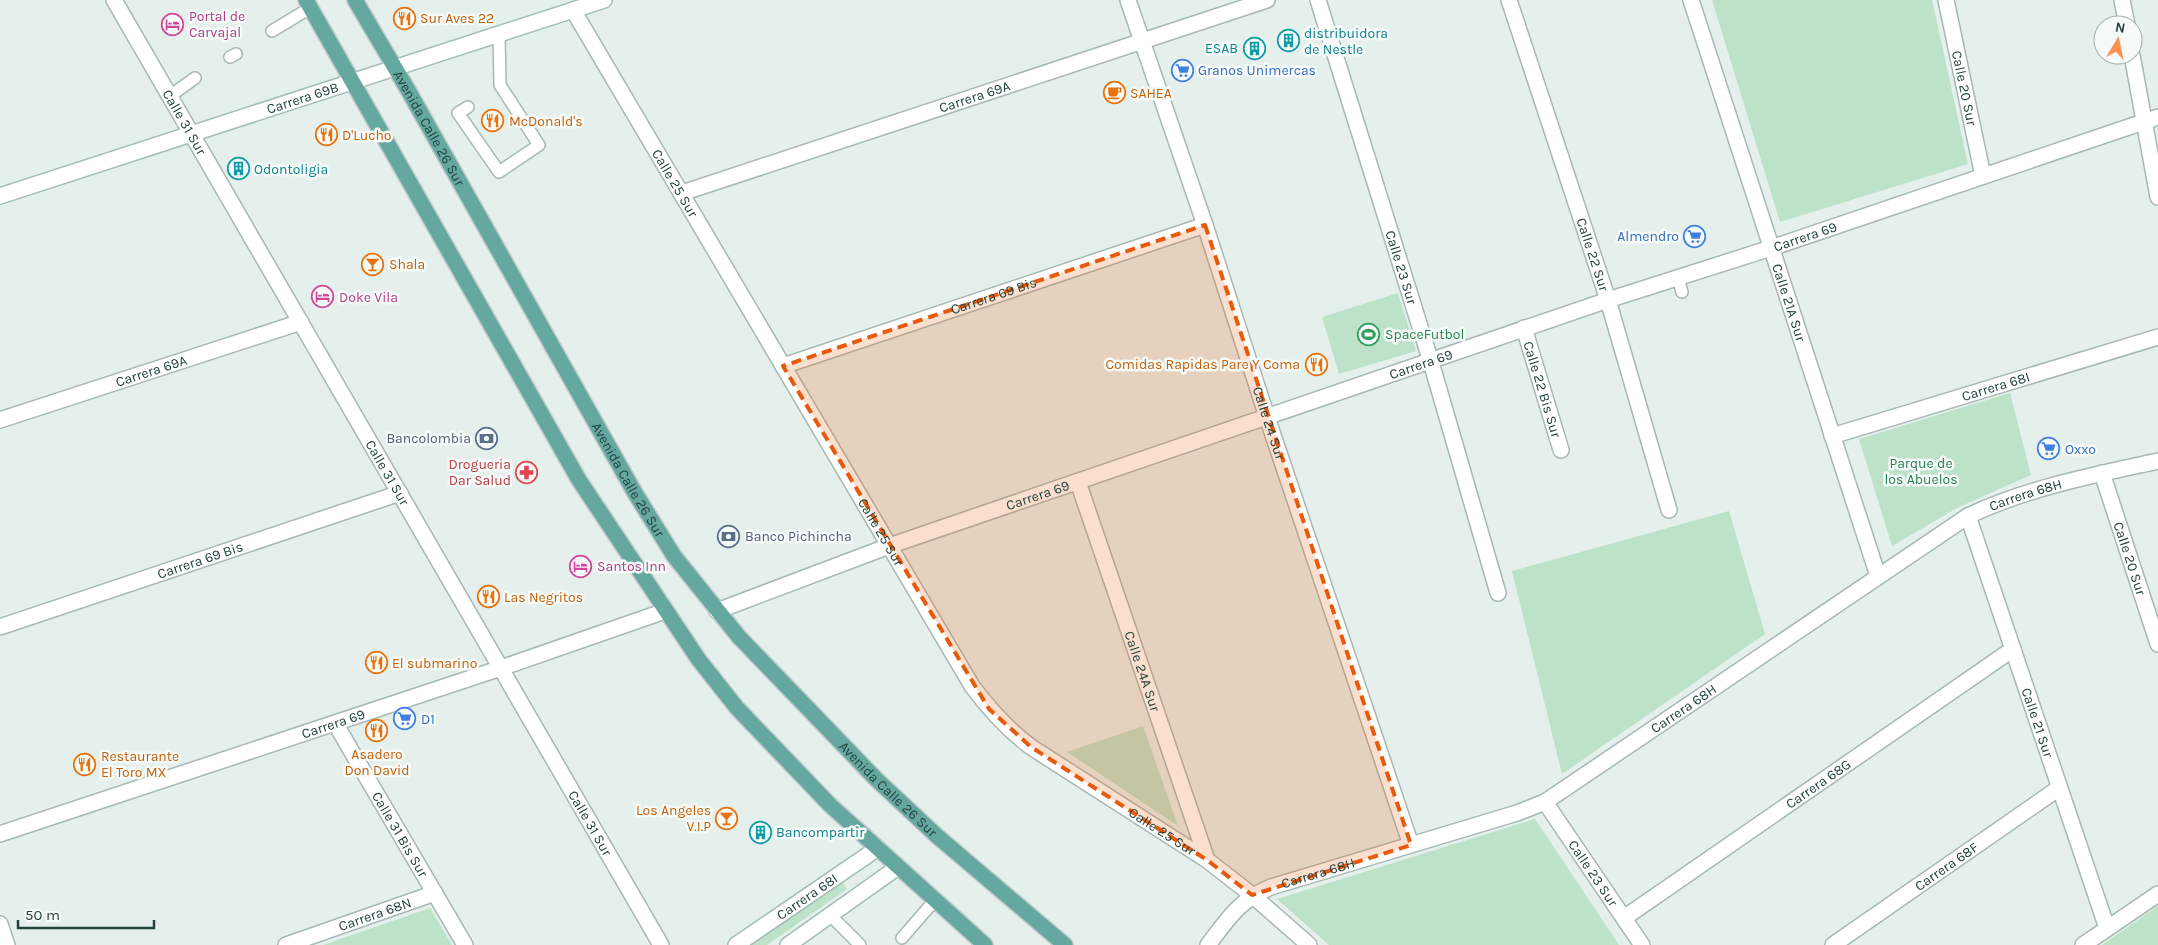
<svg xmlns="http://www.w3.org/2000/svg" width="2158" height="945" font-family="Karla,sans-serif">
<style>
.green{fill:#bce2ca}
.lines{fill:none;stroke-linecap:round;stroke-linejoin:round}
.lane-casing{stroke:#a7b8b4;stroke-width:14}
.street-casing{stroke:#a7b8b4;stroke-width:18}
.secondary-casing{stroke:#a2bcb6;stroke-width:18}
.primary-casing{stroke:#c1cac9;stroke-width:18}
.lane{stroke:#fff;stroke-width:11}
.street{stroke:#fff;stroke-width:15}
.secondary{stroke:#fff;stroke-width:15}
.primary{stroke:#65a89f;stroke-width:15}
.marked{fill:#e8590c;fill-opacity:0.2;stroke:#e8590c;stroke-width:4;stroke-dasharray:10 6;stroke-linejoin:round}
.labels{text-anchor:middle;stroke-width:5;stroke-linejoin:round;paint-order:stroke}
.hotel-label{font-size:14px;fill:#b23c85;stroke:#f6fbf9;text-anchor:start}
.food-label{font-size:14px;fill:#c56008;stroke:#f6fbf9;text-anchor:start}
.culture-label{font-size:14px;fill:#0d838f;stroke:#f6fbf9;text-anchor:start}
.shop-label{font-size:14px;fill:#366cbe;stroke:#f6fbf9;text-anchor:start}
.street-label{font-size:14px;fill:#22433e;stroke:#f6fbf9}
.leisure-label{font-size:14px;fill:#27864d;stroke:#f6fbf9;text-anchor:start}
.service-label{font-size:14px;fill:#4e5e75;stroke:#f6fbf9;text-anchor:end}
.park-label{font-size:14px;fill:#287e53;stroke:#f6fbf9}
.health-label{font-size:14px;fill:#be3a42;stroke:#f6fbf9;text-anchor:end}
</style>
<rect width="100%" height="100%" fill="#e5efec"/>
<path class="green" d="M1712 0H1932L1968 164 1780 222Z
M1398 293 1416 351 1339 374 1322 317Z
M2010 393 2031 475 1957 508 1892 546 1859 439Z
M1729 511 1765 634 1562 774 1512 571Z
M1143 726 1178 826 1067 752Z
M1535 819 1619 945H1329L1277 899Z
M842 882 847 889 767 945H750Z
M2158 906V945H2102Z
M430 908 452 945H323Z"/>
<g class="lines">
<defs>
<path id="lane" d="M272 31 310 8
M230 57 236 54
M170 96 195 78
M468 107 458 113 499 172 539 145 500 85 499 34
M1678 278 1682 292
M830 915 860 945
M902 938 935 900"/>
<g id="street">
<path id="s1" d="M114 0 661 945"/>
<path id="s2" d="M1128 0 1205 225 1267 417 1411 845"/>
<path id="s3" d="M1318 0 1431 362 1498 593"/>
<path id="s4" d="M1509 0 1608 300 1669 510"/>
<path id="s5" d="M1691 0 1878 576"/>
<path id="s6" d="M1946 0 1983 176"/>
<path d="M2122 0 2127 25"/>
<path id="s7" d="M573 10 972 686C989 709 1007 729 1031 747L1207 860 1252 895 1309 945"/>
<path d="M2132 55 2158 197"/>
<path id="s8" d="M682 193 1267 0"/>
<path id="s9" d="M1524 328 1561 450"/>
<path id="s10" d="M783 366 1205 225"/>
<path id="s11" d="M0 420 301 322"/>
<path id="s12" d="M1832 436 2158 337"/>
<path id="s13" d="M2102 473 2158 644"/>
<path id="s14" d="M1078 482 1207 860"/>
<path id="s15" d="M1968 516 2107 928"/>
<path id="s16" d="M717 611 889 546 1608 300 1771 248 2158 117"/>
<path id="s17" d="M0 627 400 493"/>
<path id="s18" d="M335 723 465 945"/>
<path id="s19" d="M1545 802 1642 945"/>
<path id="s20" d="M0 834 501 668 665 611"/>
<path id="s21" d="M1624 918 2013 649"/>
<path d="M0 924 7 945"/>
<path id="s22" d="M286 945 435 893"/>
<path id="s23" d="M1208 945C1229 918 1238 901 1271 887L1517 813 1545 802 1968 516C2027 488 2094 475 2158 461"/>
<path id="s24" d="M1833 945 2059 788"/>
<path d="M2083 945 2158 894"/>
</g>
<g id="secondary">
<path id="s25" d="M0 196 604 0"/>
<path id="s26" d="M736 945 878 848"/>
<path d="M788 945 898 867"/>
</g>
<g id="primary">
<path d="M306 0 579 480 699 660 737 708 830 805 985 945"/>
<path id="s27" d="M355 0 408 90 635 493 674 556 739 637 877 780 937 836 1065 945"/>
</g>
</defs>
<use href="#lane" class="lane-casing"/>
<use href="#street" class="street-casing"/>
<use href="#secondary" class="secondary-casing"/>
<use href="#primary" class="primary-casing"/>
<use href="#lane" class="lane"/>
<use href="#street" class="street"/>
<use href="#secondary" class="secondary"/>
<use href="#primary" class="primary"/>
</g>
<path class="marked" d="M1205 225 1411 845 1252 895 1207 860 1031 747 989 709 783 366Z"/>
<defs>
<symbol id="restaurant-ring" viewBox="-11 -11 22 22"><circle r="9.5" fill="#f6fbf9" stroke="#e8710a" stroke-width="1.5"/><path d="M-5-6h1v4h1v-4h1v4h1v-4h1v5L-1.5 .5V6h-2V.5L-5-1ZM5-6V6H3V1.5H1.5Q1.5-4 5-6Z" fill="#e8710a"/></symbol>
<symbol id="hotel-ring" viewBox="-11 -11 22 22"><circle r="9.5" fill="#f6fbf9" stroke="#d1479c" stroke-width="1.5"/><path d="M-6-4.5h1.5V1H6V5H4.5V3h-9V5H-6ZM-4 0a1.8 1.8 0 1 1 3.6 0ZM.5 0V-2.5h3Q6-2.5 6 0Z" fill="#d1479c"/></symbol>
<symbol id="building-ring" viewBox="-11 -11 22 22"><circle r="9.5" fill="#f6fbf9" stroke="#0f9aa8" stroke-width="1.5"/><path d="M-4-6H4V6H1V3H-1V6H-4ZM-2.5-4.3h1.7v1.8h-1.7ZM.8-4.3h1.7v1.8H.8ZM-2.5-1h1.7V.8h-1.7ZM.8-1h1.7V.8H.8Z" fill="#0f9aa8"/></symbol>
<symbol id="supermarket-ring" viewBox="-11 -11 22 22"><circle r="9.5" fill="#f6fbf9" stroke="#3f7fe0" stroke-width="1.5"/><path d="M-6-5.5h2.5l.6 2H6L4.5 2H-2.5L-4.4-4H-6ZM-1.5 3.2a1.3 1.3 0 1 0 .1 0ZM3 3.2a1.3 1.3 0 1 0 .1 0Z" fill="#3f7fe0"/></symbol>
<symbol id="cafe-ring" viewBox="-11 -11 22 22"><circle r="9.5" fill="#f6fbf9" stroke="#e8710a" stroke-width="1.5"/><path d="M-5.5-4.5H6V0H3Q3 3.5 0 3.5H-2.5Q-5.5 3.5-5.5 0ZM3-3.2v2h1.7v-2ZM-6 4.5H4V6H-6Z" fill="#e8710a"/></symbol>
<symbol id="bar-ring" viewBox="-11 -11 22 22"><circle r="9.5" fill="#f6fbf9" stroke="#e8710a" stroke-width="1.5"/><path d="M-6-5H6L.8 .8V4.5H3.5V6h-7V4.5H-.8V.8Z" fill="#e8710a"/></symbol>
<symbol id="stadium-ring" viewBox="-11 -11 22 22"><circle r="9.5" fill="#f6fbf9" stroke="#2e9e5b" stroke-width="1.5"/><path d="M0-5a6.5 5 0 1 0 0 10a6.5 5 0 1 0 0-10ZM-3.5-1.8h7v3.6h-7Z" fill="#2e9e5b"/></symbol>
<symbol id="bank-ring" viewBox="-11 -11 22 22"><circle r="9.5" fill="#f6fbf9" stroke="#5c6f8a" stroke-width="1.5"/><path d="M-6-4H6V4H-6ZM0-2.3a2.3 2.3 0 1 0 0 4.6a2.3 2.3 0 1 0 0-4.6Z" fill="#5c6f8a"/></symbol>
<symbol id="pharmacy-ring" viewBox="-11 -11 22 22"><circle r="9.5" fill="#f6fbf9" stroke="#e0444e" stroke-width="1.5"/><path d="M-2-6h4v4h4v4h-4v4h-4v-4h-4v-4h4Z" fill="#e0444e"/></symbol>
</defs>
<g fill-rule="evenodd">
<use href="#restaurant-ring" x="392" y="6" width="25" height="25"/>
<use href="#hotel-ring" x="160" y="12" width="25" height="25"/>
<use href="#building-ring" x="1276" y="28" width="25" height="25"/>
<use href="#building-ring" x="1242" y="36" width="25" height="25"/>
<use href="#supermarket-ring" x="1170" y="58" width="25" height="25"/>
<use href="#cafe-ring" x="1102" y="80" width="25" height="25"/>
<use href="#restaurant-ring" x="480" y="108" width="25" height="25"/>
<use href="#restaurant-ring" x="314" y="122" width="25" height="25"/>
<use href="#building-ring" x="226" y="156" width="25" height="25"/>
<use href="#supermarket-ring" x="1682" y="224" width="25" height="25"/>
<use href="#bar-ring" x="360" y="252" width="25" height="25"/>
<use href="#hotel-ring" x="310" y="284" width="25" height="25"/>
<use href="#stadium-ring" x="1356" y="322" width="25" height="25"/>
<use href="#restaurant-ring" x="1304" y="352" width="25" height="25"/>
<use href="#bank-ring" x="474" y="426" width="25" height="25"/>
<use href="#supermarket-ring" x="2036" y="436" width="25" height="25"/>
<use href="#pharmacy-ring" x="514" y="460" width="25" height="25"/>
<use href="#bank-ring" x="716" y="524" width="25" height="25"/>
<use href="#hotel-ring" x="568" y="554" width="25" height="25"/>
<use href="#restaurant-ring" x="476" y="584" width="25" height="25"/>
<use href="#restaurant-ring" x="364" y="650" width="25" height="25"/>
<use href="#supermarket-ring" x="392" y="706" width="25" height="25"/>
<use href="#restaurant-ring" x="364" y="718" width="25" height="25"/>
<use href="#restaurant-ring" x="72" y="752" width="25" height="25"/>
<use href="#bar-ring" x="714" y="806" width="25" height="25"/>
<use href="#building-ring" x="748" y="820" width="25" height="25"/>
</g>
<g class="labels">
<g class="hotel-label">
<text x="189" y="21">Portal de<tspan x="189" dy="16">Carvajal</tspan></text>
<text x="339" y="302">Doke Vila</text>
<text x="597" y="571">Santos Inn</text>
</g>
<g class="food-label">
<text x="420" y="23">Sur Aves 22</text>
<text x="1130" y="98">SAHEA</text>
<text x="509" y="126">McDonald's</text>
<text x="342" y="140">D'Lucho</text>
<text x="389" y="269">Shala</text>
<text x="1300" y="369" text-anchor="end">Comidas Rapidas Pare Y Coma</text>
<text x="504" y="602">Las Negritos</text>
<text x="392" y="668">El submarino</text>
<text x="377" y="759" text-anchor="middle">Asadero<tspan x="377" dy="16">Don David</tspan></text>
<text x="101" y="761">Restaurante<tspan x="101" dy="16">El Toro MX</tspan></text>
<text x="711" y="815" text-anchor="end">Los Angeles<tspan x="711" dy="16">V.I.P</tspan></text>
</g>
<g class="culture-label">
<text x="1304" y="38">distribuidora<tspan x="1304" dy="16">de Nestle</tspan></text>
<text x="1238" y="53" text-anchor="end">ESAB</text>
<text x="254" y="174">Odontoligia</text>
<text x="776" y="837">Bancompartir</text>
</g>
<g class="shop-label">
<text x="1198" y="75">Granos Unimercas</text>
<text x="1679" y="241" text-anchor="end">Almendro</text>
<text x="2065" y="454">Oxxo</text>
<text x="421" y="724">D1</text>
</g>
<g class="street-label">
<text dy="5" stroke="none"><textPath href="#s6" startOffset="90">Calle 20 Sur</textPath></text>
<text dy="5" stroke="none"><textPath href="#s8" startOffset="308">Carrera 69A</textPath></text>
<text dy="5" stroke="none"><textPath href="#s25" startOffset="318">Carrera 69B</textPath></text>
<text dy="5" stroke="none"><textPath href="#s1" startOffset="141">Calle 31 Sur</textPath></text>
<text dy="5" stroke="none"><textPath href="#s27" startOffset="148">Avenida Calle 26 Sur</textPath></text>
<text dy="5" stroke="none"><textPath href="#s7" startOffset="201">Calle 25 Sur</textPath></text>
<text dy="5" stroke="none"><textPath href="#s16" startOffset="1151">Carrera 69</textPath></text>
<text dy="5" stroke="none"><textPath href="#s4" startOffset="268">Calle 22 Sur</textPath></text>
<text dy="5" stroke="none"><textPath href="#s3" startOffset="280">Calle 23 Sur</textPath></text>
<text dy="5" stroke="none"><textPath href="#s10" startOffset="222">Carrera 69 Bis</textPath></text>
<text dy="5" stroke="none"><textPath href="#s5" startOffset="318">Calle 21A Sur</textPath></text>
<text dy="5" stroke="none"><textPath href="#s16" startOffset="746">Carrera 69</textPath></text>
<text dy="5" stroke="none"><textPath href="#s11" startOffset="159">Carrera 69A</textPath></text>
<text dy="5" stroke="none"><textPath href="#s12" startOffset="171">Carrera 68I</textPath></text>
<text dy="5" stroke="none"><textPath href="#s9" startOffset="64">Calle 22 Bis Sur</textPath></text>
<text dy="5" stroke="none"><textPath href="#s2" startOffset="446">Calle 24 Sur</textPath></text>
<text dy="5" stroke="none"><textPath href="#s1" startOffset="546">Calle 31 Sur</textPath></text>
<text dy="5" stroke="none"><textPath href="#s27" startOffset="552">Avenida Calle 26 Sur</textPath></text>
<text dy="5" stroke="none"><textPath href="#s16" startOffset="341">Carrera 69</textPath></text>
<text dy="5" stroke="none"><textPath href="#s23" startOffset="946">Carrera 68H</textPath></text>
<text dy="5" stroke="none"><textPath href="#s7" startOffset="606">Calle 25 Sur</textPath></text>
<text dy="5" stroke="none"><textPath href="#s13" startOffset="90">Calle 20 Sur</textPath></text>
<text dy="5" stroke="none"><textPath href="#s17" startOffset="211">Carrera 69 Bis</textPath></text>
<text dy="5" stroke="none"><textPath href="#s14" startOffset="200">Calle 24A Sur</textPath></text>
<text dy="5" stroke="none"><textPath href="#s23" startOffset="541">Carrera 68H</textPath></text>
<text dy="5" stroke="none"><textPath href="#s15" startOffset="218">Calle 21 Sur</textPath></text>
<text dy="5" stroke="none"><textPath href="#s20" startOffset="351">Carrera 69</textPath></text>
<text dy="5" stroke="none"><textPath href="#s21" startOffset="236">Carrera 68G</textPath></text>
<text dy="5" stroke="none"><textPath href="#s27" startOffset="958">Avenida Calle 26 Sur</textPath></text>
<text dy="5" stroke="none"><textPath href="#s1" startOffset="951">Calle 31 Sur</textPath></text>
<text dy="5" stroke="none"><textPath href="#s7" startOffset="1026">Calle 25 Sur</textPath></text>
<text dy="5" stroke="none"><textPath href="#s18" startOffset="129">Calle 31 Bis Sur</textPath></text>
<text dy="5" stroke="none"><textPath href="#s24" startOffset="138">Carrera 68F</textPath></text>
<text dy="5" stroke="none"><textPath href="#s23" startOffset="136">Carrera 68H</textPath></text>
<text dy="5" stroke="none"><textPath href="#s19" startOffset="86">Calle 23 Sur</textPath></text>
<text dy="5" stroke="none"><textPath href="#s26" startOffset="86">Carrera 68I</textPath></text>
<text dy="5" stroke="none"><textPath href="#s22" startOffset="94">Carrera 68N</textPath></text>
</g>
<g class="leisure-label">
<text x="1385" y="339">SpaceFutbol</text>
</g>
<g class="service-label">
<text x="471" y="443">Bancolombia</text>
<text x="745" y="541" text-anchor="start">Banco Pichincha</text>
</g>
<g class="park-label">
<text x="1921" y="468">Parque de<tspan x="1921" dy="16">los Abuelos</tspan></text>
</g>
<g class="health-label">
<text x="511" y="469">Drogueria<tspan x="511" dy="16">Dar Salud</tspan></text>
</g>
</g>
<g transform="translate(2118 40) rotate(10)"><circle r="24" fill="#f6fbf9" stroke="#a1b1ae"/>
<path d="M0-4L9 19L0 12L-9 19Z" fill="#fd9154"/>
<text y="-8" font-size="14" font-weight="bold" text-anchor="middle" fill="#22433e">N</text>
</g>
<path d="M18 920v8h136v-8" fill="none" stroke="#22433e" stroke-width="2.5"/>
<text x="25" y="920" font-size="15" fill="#22433e" stroke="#f6fbf9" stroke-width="4" paint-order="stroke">50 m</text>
</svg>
